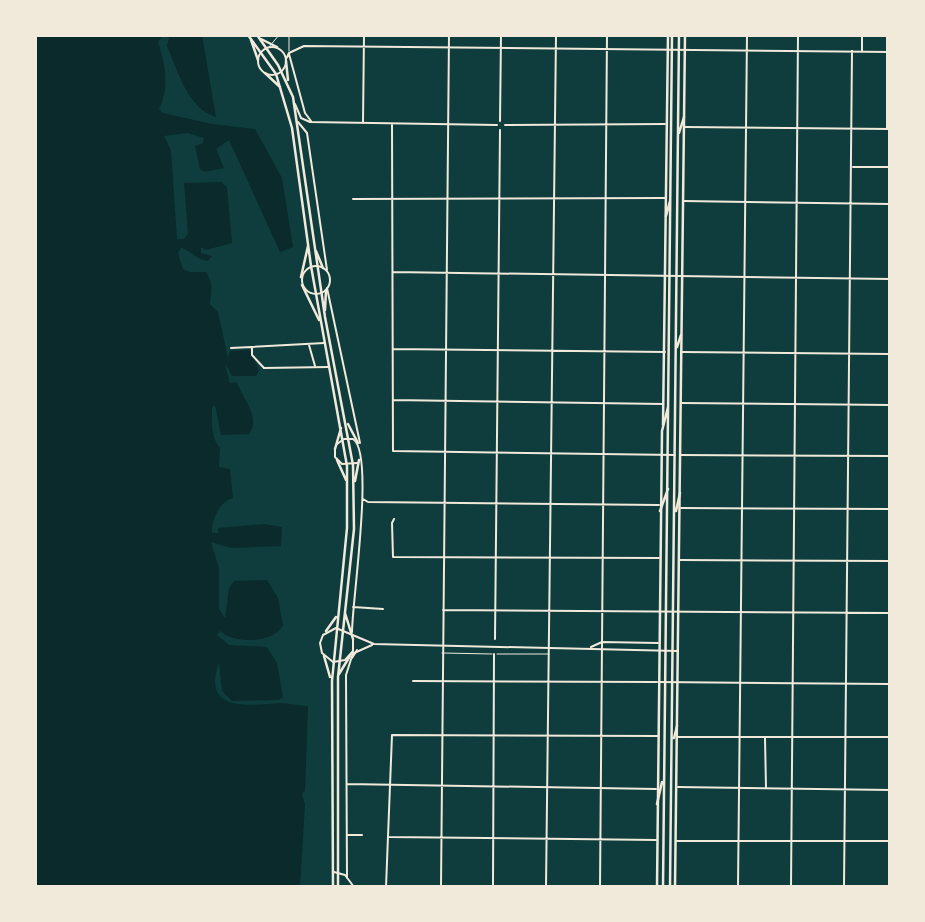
<svg xmlns="http://www.w3.org/2000/svg" width="925" height="922" font-family="'Sofia Sans Condensed',sans-serif">
<style>
.water{fill:#0a2a2b}
.lines{fill:none;stroke-linecap:round;stroke-linejoin:round}
.service{stroke:#f1e9da;stroke-width:1}
.minor{stroke:#f1e9da;stroke-width:2}
.tertiary{stroke:#f1e9da;stroke-width:2}
.secondary{stroke:#f1e9da;stroke-width:2.5}
.primary{stroke:#f1e9da;stroke-width:2.5}
</style>
<rect width="100%" height="100%" fill="#0f3d3e"/>
<path class="water" d="M35 35H202L216 117C187 108 178 71 167 46L169 38 163 35 158 42C165 63 170 88 159 109L163 113 212 124 255 129 282 178 293 247 280 252 229 140 216 149 224 168 205 172 200 169 195 146 203 143 204 138 188 133 164 136 171 150 177 239H184L188 234 184 183 221 182 227 187 232 243 206 250 201 247V253L212 256 208 261C196 260 191 250 181 248L178 253 183 269 190 272H206C214 285 211 290 210 304L218 312 228 358 230 351 250 350 259 371 256 376H232L225 364 230 383 237 382C241 397 262 417 249 434L221 435 215 405 212 407C212 422 210 436 220 448L219 467 230 469 233 498C220 501 211 520 212 533H218V528L264 524 282 527 281 546 231 548 211 542 219 569V609L225 618 229 588 234 581 267 580 278 598 283 625C274 644 233 644 220 631L217 635 229 645 267 647 277 663 283 697 279 700 232 701 222 691 219 663C201 713 250 705 280 703 289 703 299 706 308 706L305 791 302 793 305 805 300 887H35Z"/>
<g class="lines">
<path class="service" d="M289 35V51
M269 47 279 35
M442 653 492 654
M497 654H548"/>
<path class="minor" d="M887 35V128
M258 61a14 14 0 1 1 28 0a14 14 0 1 1-28 0Z
M862 51V35
M289 54 305 113 311 121
M286 59 289 53 304 46 890 52
M295 104 301 118 310 122 497 125
M500 121 501 35
M298 122 307 133 327 270
M363 122 364 35
M392 124 393 451 675 455
M505 125 665 124
M685 127 890 129
M853 167H890
M353 199 665 198
M684 201 890 204
M302 280a14 14 0 1 1 28 0a14 14 0 1 1-28 0Z
M393 272 890 279
M327 288 360 443
M309 345 315 366
M252 347V355L264 368 328 367
M231 348 324 343
M393 349 665 352
M682 352 890 354
M393 400 663 404
M681 403 890 405
M337 444 344 439H353C375 453 352 601 352 632
M335 449V457L342 464 357 463
M680 455 890 456
M363 499 368 502 659 505
M681 508 890 509
M394 519 392 523 393 557 659 558
M680 560 890 561
M353 607 383 609
M443 610 890 613
M495 639 500 130
M352 658 357 650
M413 681 657 682
M678 737H890
M765 738 766 788
M347 784 656 789
M678 787 890 790
M347 835H362
M389 837 656 840
M334 872 345 875 354 887
M347 878 346 675 353 653
M386 887 392 735 658 736
M441 887 449 35
M493 887 494 654
M546 887 556 35
M600 887 607 35
M738 887 747 35
M791 887 798 35
M844 887 852 51"/>
<path class="tertiary" d="M353 639V651L345 660 333 662 322 653 320 643 323 635 336 628 374 644 677 651
M591 647 602 642 658 643
M352 654 372 645
M659 682 890 684
M676 841H890"/>
<path class="secondary" d="M248 35 276 74 292 128 311 266 347 466V528L332 681 333 887
M257 35 278 65 293 97 325 317 353 465 354 529 338 677V887
M261 39 277 47
M251 40 258 60
M286 61 288 80
M265 73 280 87
M316 251 323 268
M301 277 308 246
M302 285 319 320
M325 310 326 290
M348 424 358 443
M663 425 668 35
M335 449 341 428
M337 460 346 480
M355 481 359 460
M345 613 353 639
M326 631 336 617
M324 656 330 677
M339 674 350 656
M657 887 662 432
M675 887 685 35"/>
<path class="primary" d="M679 133 684 117
M666 216 670 201
M677 347 681 335
M662 431 668 407
M660 511 668 489
M676 511 680 493
M674 738 677 726
M657 804 662 782
M663 887 672 35
M670 887 679 35"/>
</g>
<rect width="925" height="922" fill="none" stroke="#f1e9da" stroke-width="74"/>
</svg>
